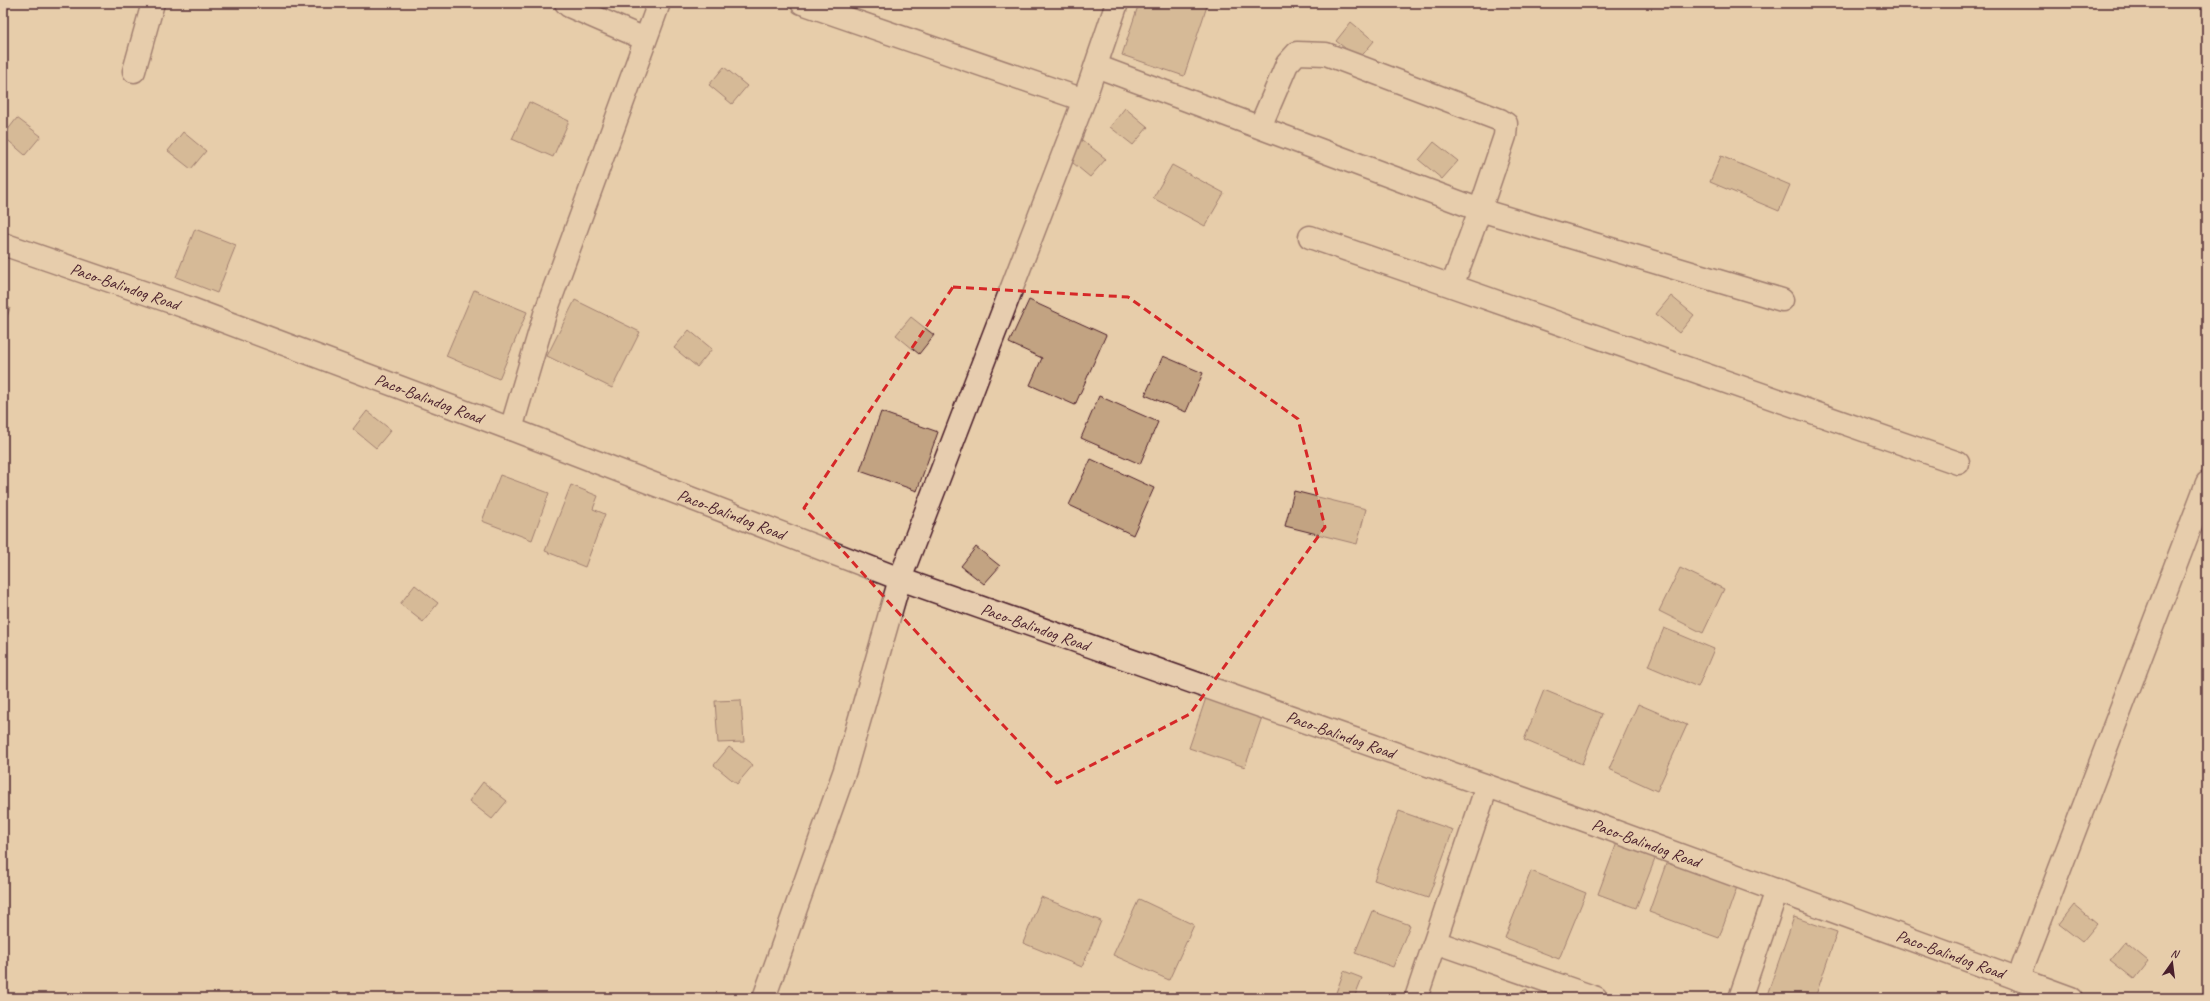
<svg xmlns="http://www.w3.org/2000/svg" width="2210" height="1001" font-family="Caveat,sans-serif">
<style>
.building{fill:#c2a382;stroke:#4a1f2b}
.lines{fill:none;stroke-linecap:round;stroke-linejoin:round}
.minor-casing{stroke:#4a1f2b;stroke-width:25}
.tertiary-casing{stroke:#4a1f2b;stroke-width:25}
.minor{stroke:#e7cdaf;stroke-width:22}
.tertiary{stroke:#e7cdaf;stroke-width:22}
.marked{fill:none;stroke:#d62828;stroke-width:3;stroke-dasharray:8 5;stroke-linejoin:round}
.labels{text-anchor:middle;stroke-width:3.5;stroke-linejoin:round;paint-order:stroke}
.street-label{font-size:17px;fill:#4a1f2b;stroke:#e7cdaf}
</style>
<rect width="100%" height="100%" fill="#e7cdaa"/>
<filter id="ink" filterUnits="userSpaceOnUse"><feTurbulence type="fractalNoise" baseFrequency=".025" numOctaves="2"/><feDisplacementMap in="SourceGraphic" scale="8" xChannelSelector="R" yChannelSelector="G"/><feConvolveMatrix kernelMatrix="1 2 1 2 8 2 1 2 1" color-interpolation-filters="sRGB"/></filter>
<g filter="url(#ink)">
<path class="building" d="M1139 3H1208L1184 76 1122 55Z
M1351 22 1374 41 1359 59 1336 41Z
M724 67 747 86 732 104 709 85Z
M529 102 569 121 553 157 512 139Z
M1125 108 1148 127 1133 145 1110 127Z
M17 118 41 136 25 155 3 136Z
M183 132 206 151 191 169 168 151Z
M1082 140 1106 159 1090 177 1067 158Z
M1434 142 1458 161 1442 179 1419 160Z
M1721 156 1790 185 1779 211 1710 182Z
M1172 165 1224 193 1205 226 1153 198Z
M195 229 236 245 217 293 176 277Z
M474 290 527 312 499 379 446 356Z
M1671 296 1694 315 1679 333 1656 314Z
M575 300 640 332 612 388 547 356Z
M1029 300 1106 335 1075 405 1030 385 1042 358 1009 343Z
M3 306 10 308 3 329Z
M911 317 934 335 919 354 896 335Z
M689 330 712 349 697 367 674 348Z
M1163 356 1203 373 1186 412 1145 395Z
M1099 396 1158 422 1140 464 1081 438Z
M367 411 391 430 376 448 353 429Z
M881 412 938 432 917 491 860 471Z
M1091 459 1154 488 1133 535 1069 505Z
M500 475 549 493 532 540 482 521Z
M571 485 598 496 593 509 605 514 585 567 545 551Z
M1294 491 1366 509 1357 544 1285 526Z
M976 547 1000 566 984 584 961 566Z
M1680 568 1724 589 1703 633 1659 611Z
M415 585 438 603 423 622 400 604Z
M1664 628 1714 649 1698 687 1648 666Z
M1544 690 1602 714 1582 764 1524 740Z
M1207 695 1263 714 1245 767 1189 748Z
M741 700 744 742 718 743 715 701Z
M1638 704 1687 725 1657 791 1609 769Z
M729 747 753 765 737 784 714 765Z
M483 782 507 801 492 819 469 801Z
M1399 811 1453 830 1428 898 1374 880Z
M1618 840 1657 854 1636 908 1598 894Z
M1667 861 1737 887 1719 938 1649 912Z
M1531 871 1586 893 1559 959 1505 938Z
M1041 897 1101 921 1082 967 1023 943Z
M1139 899 1194 925 1169 980 1113 955Z
M2074 905 2097 924 2082 942 2059 924Z
M1372 911 1410 925 1393 967 1355 953Z
M1794 917 1837 932 1815 998H1777L1767 995Z
M2125 942 2148 961 2134 979 2110 960Z
M1344 971 1362 978 1354 998H1334Z
M1527 989 1530 998H1508Z"/>
<g class="lines">
<defs>
<path id="minor" d="M566 3 569 6 645 39
M802 3 1084 100
M1096 66 1480 210 1452 286 1958 463
M134 71 153 3
M1260 127 1287 64 1297 53 1326 54 1500 120 1506 124 1505 136 1480 210 1782 300
M1310 237 1452 286
M511 429 545 314 659 3
M1435 942 1596 998
M2018 979 2207 483
M1416 998 1487 786
M1740 998 1777 890"/>
<g id="tertiary">
<path id="s1" d="M3 244 186 307 511 429 900 579 1584 820 2071 998"/>
<path d="M764 998 845 770 900 579 1084 100 1117 3"/>
</g>
</defs>
<use href="#minor" class="minor-casing"/>
<use href="#tertiary" class="tertiary-casing"/>
<use href="#minor" class="minor"/>
<use href="#tertiary" class="tertiary"/>
</g>
</g>
<path d="M0 0H2210V1001H0ZM953 287 1128 297 1298 419 1325 527 1190 714 1057 783 894 608 804 508Z" fill="#e7cdaa" fill-opacity=".55" fill-rule="evenodd"/>
<path class="marked" d="M953 287 1128 297 1298 419 1325 527 1190 714 1057 783 894 608 804 508Z"/>
<g class="labels">
<g class="street-label">
<text dy="6" stroke="none"><textPath href="#s1" startOffset="129">Paco-Balindog Road</textPath></text>
<text dy="6" stroke="none"><textPath href="#s1" startOffset="453">Paco-Balindog Road</textPath></text>
<text dy="6" stroke="none"><textPath href="#s1" startOffset="777">Paco-Balindog Road</textPath></text>
<text dy="6" stroke="none"><textPath href="#s1" startOffset="1101">Paco-Balindog Road</textPath></text>
<text dy="6" stroke="none"><textPath href="#s1" startOffset="1425">Paco-Balindog Road</textPath></text>
<text dy="6" stroke="none"><textPath href="#s1" startOffset="1749">Paco-Balindog Road</textPath></text>
<text dy="6" stroke="none"><textPath href="#s1" startOffset="2073">Paco-Balindog Road</textPath></text>
</g>
</g>
<rect width="2210" height="1001" fill="none" stroke="#e7cdaf" stroke-width="16"/>
<rect x="8" y="8" width="2194" height="985" fill="none" stroke="#4a1f2b" stroke-width="1.5" filter="url(#ink)"/>
<g transform="translate(2172 963) rotate(14)" stroke="#e7cdaf" stroke-width="3" paint-order="stroke">
<path d="M0-3L7 15L0 10L-7 15Z" fill="#4a1f2b"/>
<text y="-6" font-size="11" font-weight="bold" text-anchor="middle" fill="#4a1f2b">N</text>
</g>
</svg>
